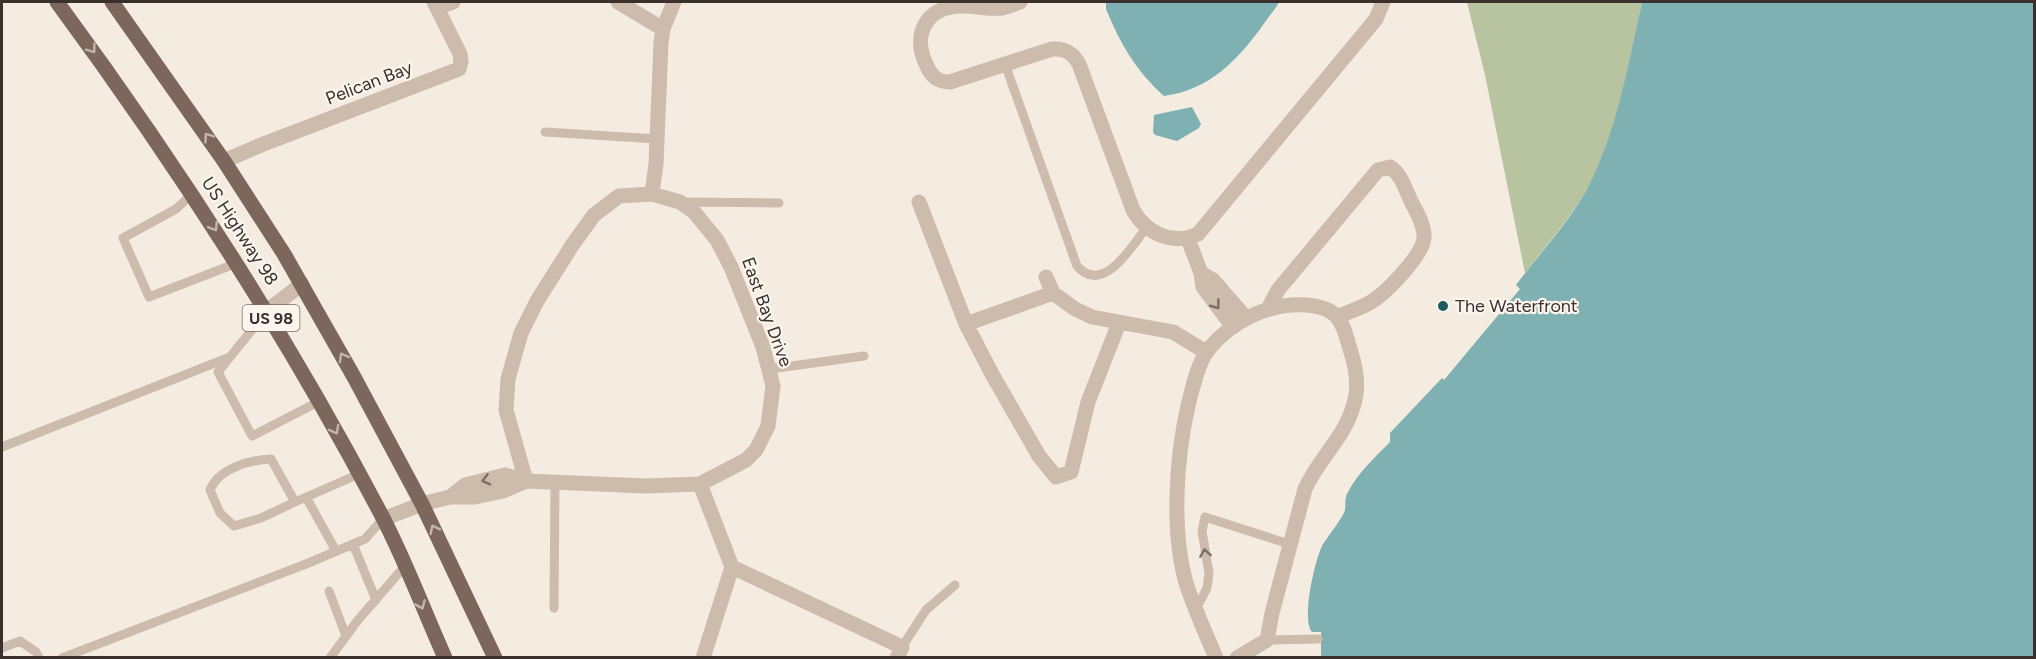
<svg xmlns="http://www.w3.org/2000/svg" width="2036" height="659" font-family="Figtree,sans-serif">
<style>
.green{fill:#b8c4a0}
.water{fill:#7fb0b2}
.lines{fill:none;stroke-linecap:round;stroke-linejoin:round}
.service{stroke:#cdbbac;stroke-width:9}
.minor{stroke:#cdbbac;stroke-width:15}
.primary{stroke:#7d675c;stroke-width:15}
.oneway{stroke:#c2b5ac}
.oneway2{stroke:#7d6f65}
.poi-dot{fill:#1f5a5e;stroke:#fbf5ee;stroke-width:2}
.labels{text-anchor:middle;stroke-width:4.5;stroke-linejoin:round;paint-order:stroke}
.shield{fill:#fbf5ee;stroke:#756b66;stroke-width:1.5}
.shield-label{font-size:16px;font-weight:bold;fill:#3b302b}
.street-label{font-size:18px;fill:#3b302b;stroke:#fbf5ee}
.poi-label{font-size:18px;fill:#3b302b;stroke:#fbf5ee;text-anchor:start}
</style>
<rect width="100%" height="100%" fill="#f4ebe1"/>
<path class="green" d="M1467 2H1642C1628 62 1618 133 1588 187 1571 218 1546 245 1525 273L1485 75Z"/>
<path class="water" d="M1110 2H1279C1275 10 1268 17 1263 25 1238 60 1209 90 1164 96 1136 71 1120 43 1106 9V3Z
M1642 2H2034V657L1321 658V632H1312C1301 620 1315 560 1322 546 1327 537 1343 518 1345 510 1346 504 1344 499 1348 492 1358 473 1375 457 1390 442V433L1442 378 1444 380 1520 289 1516 285C1539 254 1572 219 1589 185 1618 128 1628 63 1642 2Z
M1192 107 1201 124 1199 128 1177 141 1155 135 1153 132 1154 115Z"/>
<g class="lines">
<path class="service" d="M1005 64 1077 266C1103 296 1132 246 1146 228
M545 132 657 139
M193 193 176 209 123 238 149 297 237 263
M682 202 779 203
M267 311 218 372 252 436 320 401
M770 369 864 356
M2 447 230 357
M306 497 336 551
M295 502 261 518 234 526 220 513 210 490C219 468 250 460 271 459L295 502 359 474
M353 544 376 600
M329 591 346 636
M554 608 555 481
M1196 609 1207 588 1209 573 1202 531 1205 517 1289 544
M1267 640 1318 639
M902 647 926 610 955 585
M2 648 20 641 36 652 39 658
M62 658 306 564 365 539 383 519
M330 658 358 620 404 567"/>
<path class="minor" d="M618 2 663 29
M1020 2C1014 4 1008 7 1002 8 989 10 974 5 960 6 926 7 912 35 926 64 931 76 937 82 950 82L1052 49C1065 48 1073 53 1079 64L1133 210C1146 233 1172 246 1198 234L1376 19 1383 2
M437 7 453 2
M224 161 261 145 459 69 461 62 460 54 434 2
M919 202 966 324 992 374 1039 456 1056 477 1071 472 1088 402 1119 323
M1188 239 1201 273
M1046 277 1053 293
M1268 309 1278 290 1378 170 1390 167C1403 176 1405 190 1412 203 1417 213 1425 226 1424 238 1423 255 1386 293 1371 302 1361 308 1348 312 1337 317
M267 311 302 284
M966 324 1053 293 1075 309 1092 317 1173 332 1206 352
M1233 327 1203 287 1201 273 1213 280 1246 318
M526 481 506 410 508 379 521 333 537 301 573 244 594 215 619 196 652 194 656 164 661 43 663 29 674 2
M700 484 732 567 703 658
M450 497 465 485 505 475 526 481 646 486 700 484 746 460 756 450 768 426 773 386 763 347 731 267 717 240 694 212 680 202 652 194
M383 519 422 504 450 497H475L503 491 526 481
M732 567 902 647 897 658
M1216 658C1206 634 1195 610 1187 586 1171 534 1176 458 1188 406 1192 390 1198 362 1208 350 1231 321 1270 302 1307 305 1318 306 1329 308 1336 316 1344 324 1347 339 1350 349 1355 364 1358 379 1356 394 1350 434 1320 455 1305 489L1272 613 1267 640 1237 658"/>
<path class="primary" d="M57 2C178 166 287 335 382 516 406 562 424 611 445 658
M112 2 224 161 284 254 354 377 422 504 495 658"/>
</g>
<defs><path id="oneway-chevron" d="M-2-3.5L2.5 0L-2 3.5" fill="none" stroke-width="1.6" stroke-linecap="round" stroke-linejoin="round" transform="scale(1.5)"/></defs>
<g class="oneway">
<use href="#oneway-chevron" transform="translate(92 49) rotate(54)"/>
<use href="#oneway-chevron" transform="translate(208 137) rotate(-125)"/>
<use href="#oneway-chevron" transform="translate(214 227) rotate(58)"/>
<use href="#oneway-chevron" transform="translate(343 357) rotate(-119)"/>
<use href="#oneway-chevron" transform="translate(335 430) rotate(62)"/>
<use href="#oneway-chevron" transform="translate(434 529) rotate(-116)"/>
<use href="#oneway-chevron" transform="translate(421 605) rotate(66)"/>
</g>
<g class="oneway2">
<use href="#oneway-chevron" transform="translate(1216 305) rotate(53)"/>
<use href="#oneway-chevron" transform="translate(486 480) rotate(166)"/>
<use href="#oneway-chevron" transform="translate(1205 553) rotate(-99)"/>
</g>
<circle class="poi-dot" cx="1443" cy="306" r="6"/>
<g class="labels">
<rect class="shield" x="242.5" y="305" width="57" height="26" rx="4.5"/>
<g class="shield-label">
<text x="271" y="324">US 98</text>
</g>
<g class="street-label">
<text transform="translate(369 83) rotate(-21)" y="6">Pelican Bay</text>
<text transform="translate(240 231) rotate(57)" y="6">US Highway 98</text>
<text transform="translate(767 312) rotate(70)" y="6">East Bay Drive</text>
</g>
<g class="poi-label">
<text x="1455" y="312">The Waterfront</text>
</g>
</g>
<rect width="2036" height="659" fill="none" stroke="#3b302b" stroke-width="6"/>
</svg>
